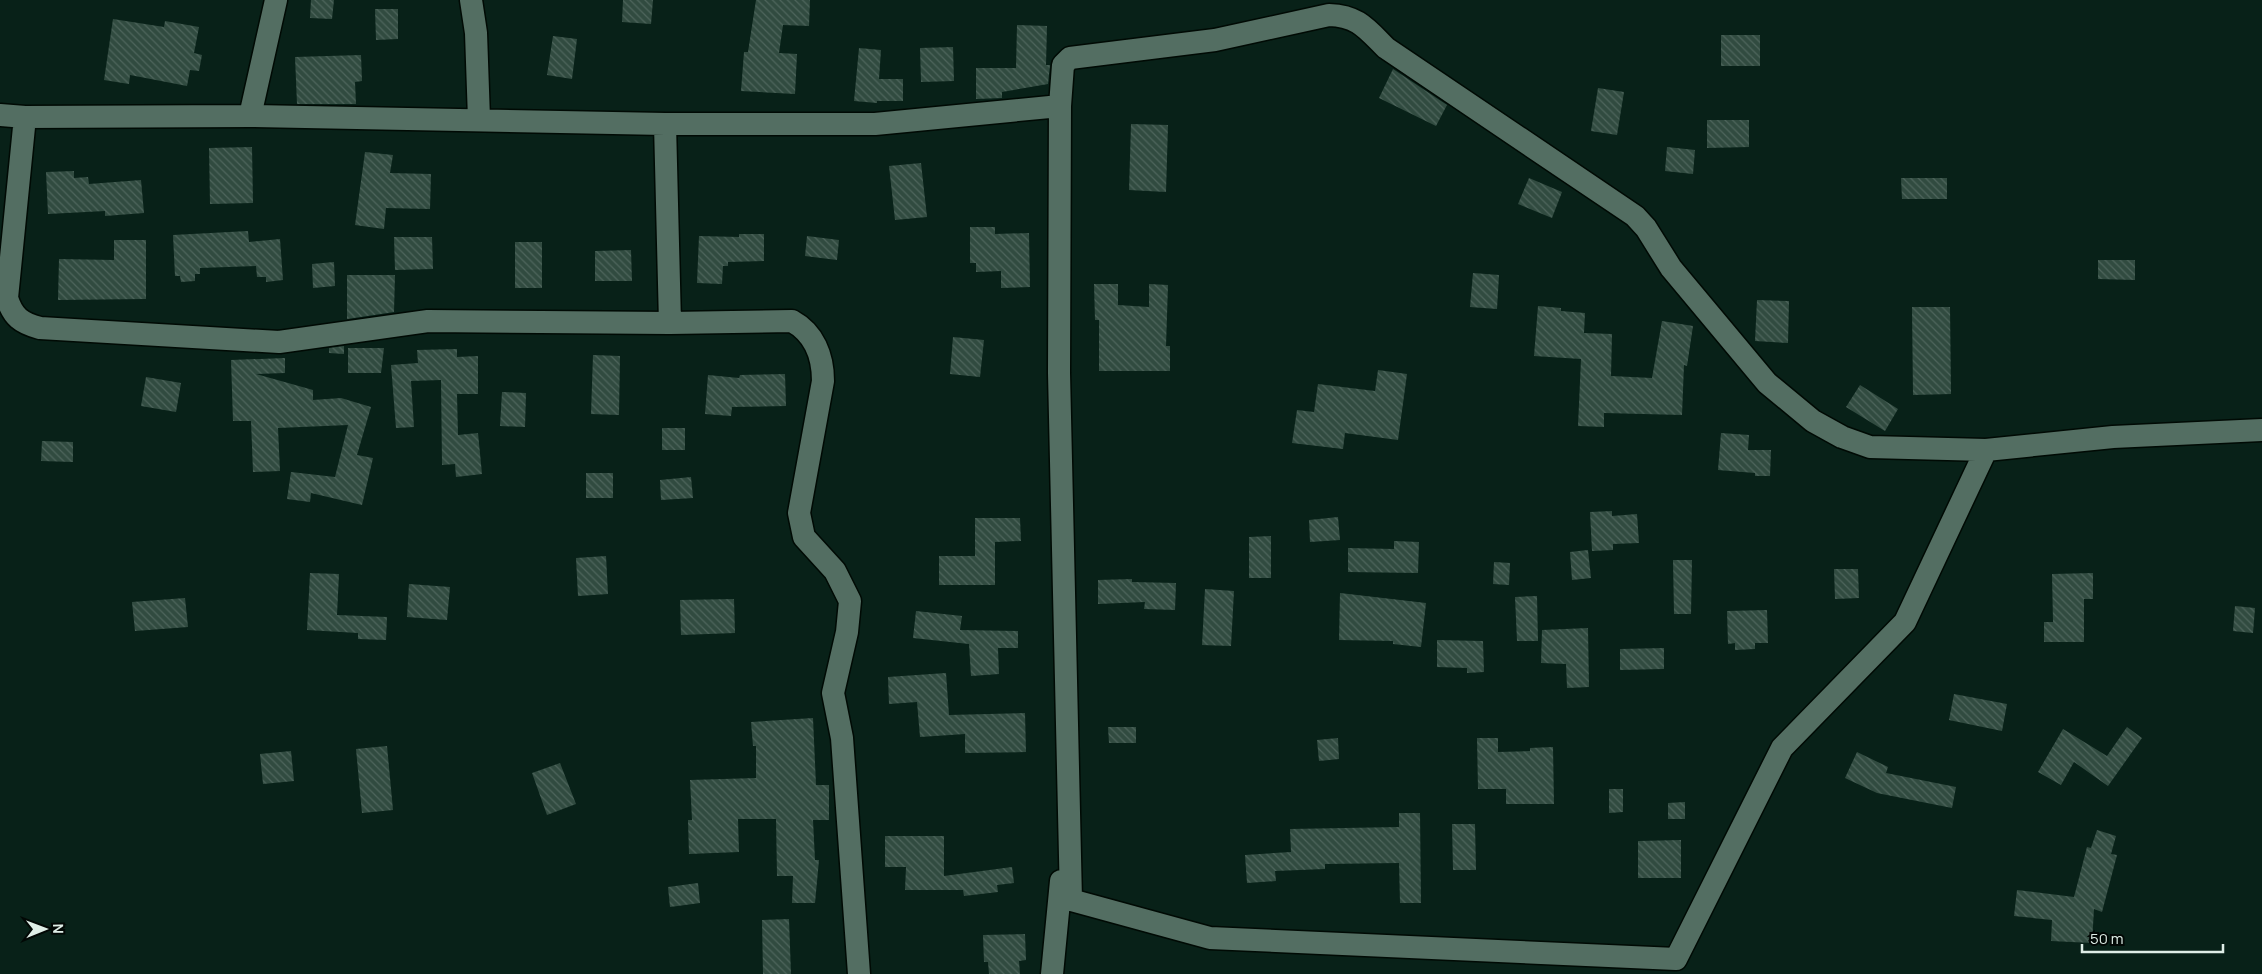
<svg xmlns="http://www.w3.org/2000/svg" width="2262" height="974" font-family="Manrope,sans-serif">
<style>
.building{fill:url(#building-back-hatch)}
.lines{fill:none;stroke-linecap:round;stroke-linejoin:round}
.street-casing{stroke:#000a04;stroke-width:25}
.street{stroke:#536e62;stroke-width:22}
</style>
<defs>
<pattern id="building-back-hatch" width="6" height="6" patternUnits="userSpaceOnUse" patternTransform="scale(1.25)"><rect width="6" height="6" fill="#314b40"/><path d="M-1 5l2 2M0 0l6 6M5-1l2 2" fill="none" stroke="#4e655c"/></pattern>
</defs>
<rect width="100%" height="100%" fill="#082118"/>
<path class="building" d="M311 0H334L332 19 310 18Z
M623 0H653L651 24 622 22Z
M756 0H810L809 26 783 25 779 53 797 54 795 94 741 91 744 52H748Z
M375 9H398V39L376 40Z
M113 19 164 27 165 21 199 27 194 53 202 55 199 71 190 70 187 86 130 75 129 84 104 80Z
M1017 25 1047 26 1046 65H1050L1048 84 1002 92V98L976 99V68H1016Z
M1721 35H1760V66H1721Z
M553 36 577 39 572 79 547 75Z
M953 47 954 81 921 82 920 48Z
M859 48 881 50 879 79H903V101H877V103L854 101Z
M361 55 362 81 355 82 356 104H297L295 57Z
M1393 69 1447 105 1436 126 1379 98Z
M1598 88 1624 92 1617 135 1591 131Z
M1707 120H1749V147L1707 148Z
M1131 124 1168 125 1166 192 1129 190Z
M252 147 253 203 210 204 209 148Z
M1667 147 1695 150 1693 174 1665 171Z
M365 152 393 155 390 173 431 174 430 209 386 208 384 229 355 225Z
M921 163 927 217 895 220 889 166Z
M74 171V178L88 177 89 184 141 180 144 213 105 216V211L48 214 46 172Z
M1529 178 1562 192 1552 218 1518 204Z
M1901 178H1947V199H1902Z
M970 227H995V234L1029 233 1030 287 1001 288V271L976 272V263H970Z
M248 231 249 242 280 239 283 280 266 282V277H257L256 266 200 268V274H195V281L181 282 180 276H175L173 235Z
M739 234H764V261L728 262V266H723L722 284 697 283 699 236 739 237Z
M807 236 839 240 837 260 805 256Z
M394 237H432L433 269 395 270Z
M114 240H146V299L58 300 59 259 114 260Z
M515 242H542V288H515Z
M631 250 632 281H595V251Z
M2098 260H2135V280L2098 279Z
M334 262 335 286 313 288 312 264Z
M1473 273 1499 275 1497 309 1470 307Z
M347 275H395L394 312 347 319Z
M1094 284H1118V305L1149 307V284L1168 285 1166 346H1170V371H1099V320H1095Z
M1757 300 1789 301 1788 343 1755 341Z
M1538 306 1561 308V311L1585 313 1584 333 1612 334 1611 376 1652 378 1662 321 1693 326 1687 366 1684 365 1682 415 1604 413V427L1578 426 1581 359 1534 356Z
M1912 307H1950L1951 394 1913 395Z
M953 337 984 340 980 377 950 374Z
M344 346V354L329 353V348Z
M348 348H384L381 373H348Z
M457 349V357L478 356V394H457L458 435 478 433 482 474 456 477 455 464 442 465 441 380 411 381 414 427 396 428 391 365 418 363 417 350Z
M593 355 620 356 619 415 591 414Z
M285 358V373L256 374 313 390V400L341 398 371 407 357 455 373 458 362 505 311 493 310 502 287 499 291 472 335 477 348 425 278 428 280 471 253 472 251 421H233L231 360Z
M1378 370 1407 374 1398 440 1345 433 1343 449 1292 443 1297 410 1314 412 1318 384 1375 391Z
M785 374 786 406 732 407 731 416 705 414 708 375 739 378 740 375Z
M146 377 181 383 176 412 141 406Z
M1860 385 1898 409 1885 431 1846 407Z
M502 392 526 393 525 427 500 426Z
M662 428H685V450H662Z
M1721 433 1749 435 1748 450H1771L1770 476H1755V473L1718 470Z
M42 441 73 442V462L41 461Z
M586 473H613V498H586Z
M691 477 693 498 661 500 660 480Z
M1612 511V516L1637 514 1639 543 1613 544V550L1592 551 1590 512Z
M1338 517 1340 540 1310 542 1309 520Z
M975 518H1020L1021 541 995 542V585H939V556H975Z
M1271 536V578H1249V537Z
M1394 541 1419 542 1418 573 1348 572V548L1394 549Z
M1588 550 1591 578 1572 580 1570 552Z
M606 556 608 594 578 596 576 558Z
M1673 560H1692L1691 614H1674Z
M1494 562 1510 563 1509 585 1493 584Z
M1834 569H1858L1859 598 1835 599Z
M310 573 339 574 337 615 387 617 386 640 358 639V633L307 630Z
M2093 573V599H2084V642H2044V622H2053L2052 574Z
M1132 579V582L1176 583 1175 610 1144 609 1145 602 1098 604V580Z
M409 584 450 587 447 620 407 617Z
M1205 589 1234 591 1231 646 1202 645Z
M1340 593 1426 603 1421 647 1393 644V641L1339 640Z
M1537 596 1538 641H1517L1515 597Z
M185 598 188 627 135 631 132 602Z
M734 599 735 633 681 635 680 600Z
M2235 606 2255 608 2253 633 2233 631Z
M1767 610 1768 643H1755V649L1735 650V643L1728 644 1727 611Z
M916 611 962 616 960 630 1018 631V648H998L999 674 971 676 969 644 913 638Z
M1588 628 1589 687 1567 688 1566 664 1541 663 1542 630Z
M1437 640 1483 641 1484 672 1467 673V668L1437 667Z
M1664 648V669L1620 670V649Z
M946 673 949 715 1025 713 1026 752 965 753V734L920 737 917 702 889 704 888 677Z
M1954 694 2007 704 2002 731 1949 720Z
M813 718 816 785H829V820H813L815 860H819L815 903H792L793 876H777L776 819H738L739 852 689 854 688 820H692L690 780 756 778V746H753L751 722Z
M1108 727H1136V743H1109Z
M2127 727 2142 738 2108 786 2074 762 2061 785 2038 772 2063 729 2107 756Z
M1338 738 1339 759 1319 761 1317 740Z
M1477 738H1498V752L1530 751V748L1553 747 1554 804H1506V789H1478Z
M387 746 393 810 362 813 356 749Z
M291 751 294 781 263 784 260 754Z
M1857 752 1888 767 1886 773 1956 787 1952 808 1877 793 1845 778Z
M560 763 576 804 547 815 532 773Z
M1609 789H1623V812L1609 813Z
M1685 802V819H1668V803Z
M1399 813H1420L1421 903H1400L1399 863 1325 864V869L1275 871 1276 881 1247 883 1245 855 1291 852 1290 829 1399 827Z
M1452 824H1475L1476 870H1453Z
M2097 830 2116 836 2111 854 2117 855 2102 912 2094 909 2092 943 2051 941 2052 920 2014 916 2017 890 2074 897 2087 847 2091 848Z
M885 836H944V876L1012 867 1014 883 997 885 998 892 964 896 963 890H905L906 867H885Z
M1681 840V878H1638V841Z
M698 883 700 903 670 907 668 887Z
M789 919 791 974H763L762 920Z
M1025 934 1026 960 1019 961 1020 974H989L988 962H984L983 935Z"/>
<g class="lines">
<defs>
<path id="street" d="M471 0 476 33 479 119
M1060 106 1059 373 1071 900 1210 938 1676 959 1782 748 1905 622 1986 450
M0 115 25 117 250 116 665 124H875L1060 106 1063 65 1070 58 1215 40 1329 15C1358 16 1366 28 1386 48L1635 216 1646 228 1671 268 1767 383 1813 421 1842 437 1870 447 1986 450 2113 437 2262 430
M250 116 276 0
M25 117 7 298C13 317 21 323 40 328L279 342 428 321 670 323 665 124
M670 323 792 321C814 333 823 356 823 381L799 513 804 537 835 571 850 601 847 632 833 693 842 738 859 974
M1052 974 1061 881"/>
</defs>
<use href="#street" class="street-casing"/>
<use href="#street" class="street"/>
</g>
<g transform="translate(45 929) rotate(89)" stroke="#020805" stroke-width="4" paint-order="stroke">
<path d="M0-4L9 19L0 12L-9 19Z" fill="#dfeee7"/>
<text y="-8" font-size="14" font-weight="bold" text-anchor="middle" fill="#dfeee7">N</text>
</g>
<path d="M2082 944v8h141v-8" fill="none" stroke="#dfeee7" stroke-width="2.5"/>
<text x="2090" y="944" font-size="15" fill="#dfeee7" stroke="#020805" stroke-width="4" paint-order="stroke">50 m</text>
</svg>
